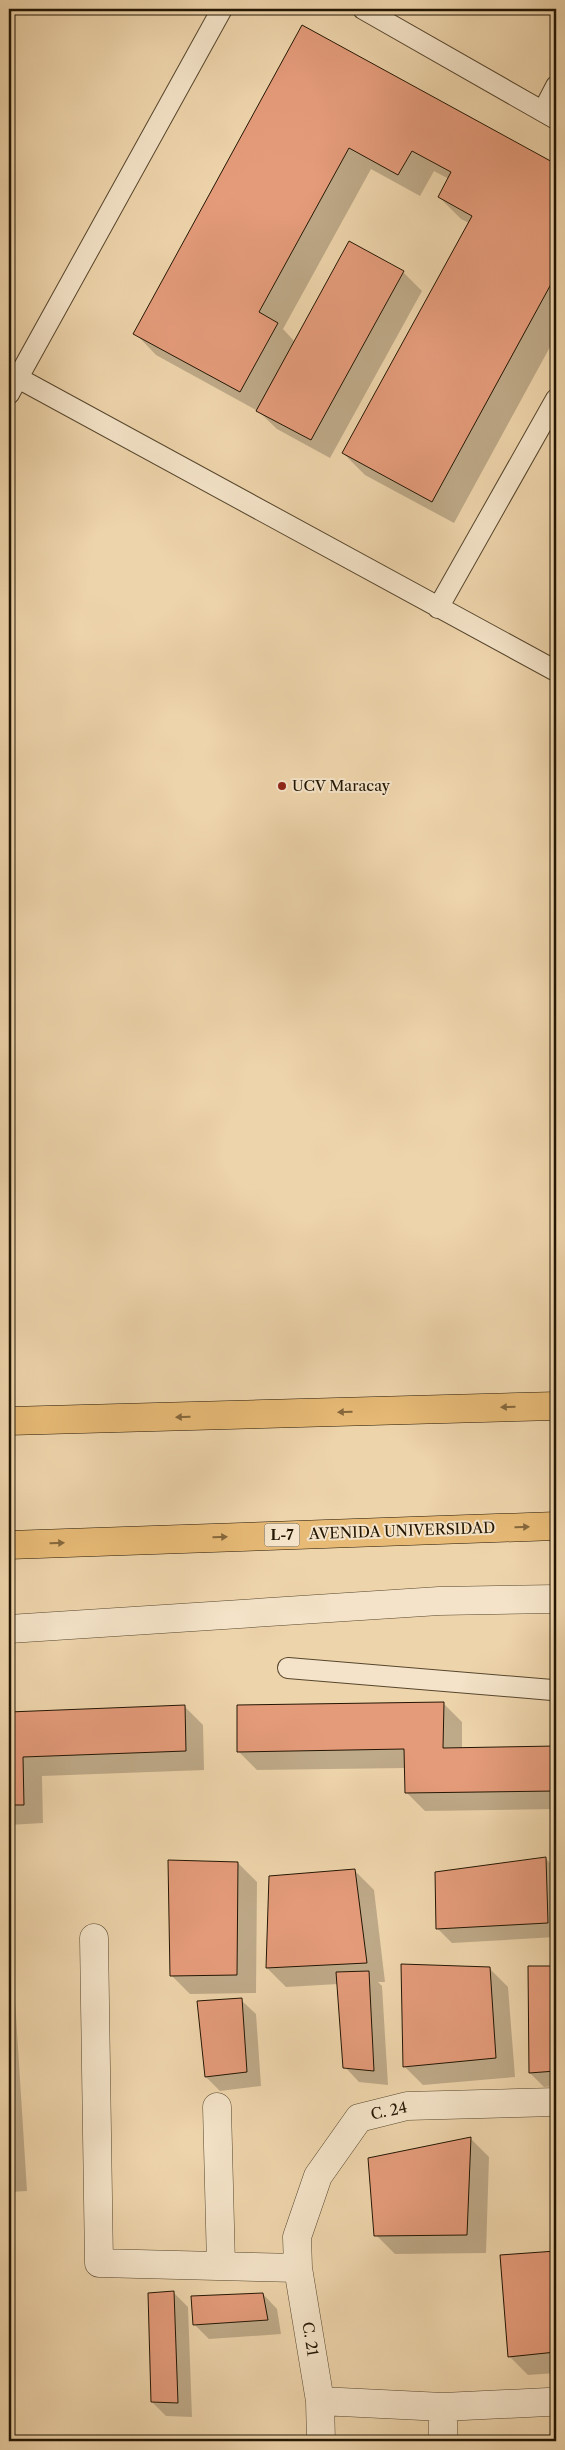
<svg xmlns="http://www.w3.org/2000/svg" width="565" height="2450" font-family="'Libre Caslon Text',serif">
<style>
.shadow{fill:#0003}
.building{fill:#e49b7a;stroke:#231603}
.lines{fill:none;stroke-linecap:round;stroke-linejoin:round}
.lane-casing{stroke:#56462d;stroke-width:22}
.street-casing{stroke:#56462d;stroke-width:29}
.primary-casing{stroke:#231603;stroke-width:29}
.lane{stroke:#f4e3c8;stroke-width:20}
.street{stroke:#f4e3c8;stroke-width:28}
.primary{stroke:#e7ba76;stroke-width:28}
.oneway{fill:#85683c}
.poi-dot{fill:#8f2418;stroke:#f4e3c8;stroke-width:2}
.labels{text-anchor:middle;stroke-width:4;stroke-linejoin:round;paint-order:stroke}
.shield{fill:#f4e3c8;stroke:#62543e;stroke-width:1}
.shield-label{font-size:14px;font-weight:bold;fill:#231603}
.poi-label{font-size:15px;fill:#231603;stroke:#f4e3c8;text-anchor:start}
.street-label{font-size:15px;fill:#231603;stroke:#f4e3c8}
</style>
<rect width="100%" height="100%" fill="#eed4ab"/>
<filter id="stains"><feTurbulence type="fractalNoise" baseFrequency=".004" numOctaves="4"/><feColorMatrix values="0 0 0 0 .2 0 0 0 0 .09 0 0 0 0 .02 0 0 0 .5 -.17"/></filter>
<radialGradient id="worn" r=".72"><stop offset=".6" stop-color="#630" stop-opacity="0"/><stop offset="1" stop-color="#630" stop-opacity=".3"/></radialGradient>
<path class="shadow" d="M302 27 556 166V336L454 523 365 475 343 453 469 223 461 219 439 197 449 179 434 171 420 196 371 169 283 329 295 342 403 272 422 291 330 458 277 429 258 411 156 355 135 333Z
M443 1703 462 1722V1749L556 1747V1809L425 1811 406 1792V1768L257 1770 238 1751Z
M184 1706 203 1725 204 1770 42 1776 43 1823 9 1825V1713Z
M546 1859 556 1869V1937L452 1943 438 1929Z
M238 1863 257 1882 256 1993 190 1994 171 1975Z
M355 1871 374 1890 385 1982H378L382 1986 388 2085 359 2082 345 2067 338 1984 286 1987 267 1968Z
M9 1964 13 1968 27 2191 9 2192Z
M529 1967H556V2086L544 2087 530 2073Z
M489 1968 508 1987 515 2077 423 2085 404 2066Z
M241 2000 256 2014 261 2086 220 2091 206 2077Z
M470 2138 489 2157 486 2253 395 2254 376 2235Z
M556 2253V2373L528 2375 509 2356 501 2256Z
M173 2292 188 2307 192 2417 166 2416 152 2402Z
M263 2294 277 2309 281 2334 209 2339 195 2325Z"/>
<path class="building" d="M302 25 556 164V275L432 502 342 453 472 216 438 197 451 172 412 151 398 175 349 148 259 312 278 323 240 392 133 334Z
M349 241 404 271 311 440 256 411Z
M444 1702 443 1748 556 1746V1791L405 1793 404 1749 237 1752V1705Z
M185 1705 186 1751 23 1757 24 1805H9V1712Z
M546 1857 548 1923 436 1929 435 1872Z
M168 1860 238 1862 237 1975 170 1976Z
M355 1869 367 1963 266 1968 269 1876Z
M401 1964 490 1967 496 2058 403 2067Z
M528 1966H556V2071L529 2073Z
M369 1971 374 2071 343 2068 336 1972Z
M242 1998 247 2072 205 2077 197 2001Z
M471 2137 467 2235 374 2236 368 2158Z
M556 2251V2352L508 2357 500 2255Z
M174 2291 178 2403 151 2402 148 2293Z
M263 2293 268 2320 193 2325 191 2296Z"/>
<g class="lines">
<defs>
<path id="lane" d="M363 9 556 119
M543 111 556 86
M18 378 556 671
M9 394 222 9
M438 608 556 399
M288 1668 552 1690 556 1688"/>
<path id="street" d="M9 1629 439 1601 556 1599
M94 1938 99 2263 298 2268
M217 2107 221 2265
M320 2401 443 2407 548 2402
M321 2441 320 2401 298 2268 297 2237 318 2176 359 2118 407 2106 556 2102
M443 2441V2407"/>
<path id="primary" d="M9 1421 556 1406
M9 1545 556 1526"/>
</defs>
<use href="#lane" class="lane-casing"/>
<use href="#street" class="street-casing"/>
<use href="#primary" class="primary-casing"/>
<use href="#lane" class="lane"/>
<use href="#street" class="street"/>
<use href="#primary" class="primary"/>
</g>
<defs><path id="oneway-solid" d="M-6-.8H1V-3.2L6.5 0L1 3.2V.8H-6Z" transform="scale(1.25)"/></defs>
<g class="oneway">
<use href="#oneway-solid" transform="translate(508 1407) rotate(178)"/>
<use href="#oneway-solid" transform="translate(345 1412) rotate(178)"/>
<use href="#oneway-solid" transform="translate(183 1417) rotate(178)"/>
<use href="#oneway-solid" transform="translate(522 1527) rotate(-2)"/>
<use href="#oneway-solid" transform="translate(220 1537) rotate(-2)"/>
<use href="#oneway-solid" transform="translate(57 1543) rotate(-2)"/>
</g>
<circle class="poi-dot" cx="282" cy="786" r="5"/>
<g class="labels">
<rect class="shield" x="264.5" y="1523.5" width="35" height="23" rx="4"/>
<g class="shield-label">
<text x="282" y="1540">L-7</text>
</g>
<g class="poi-label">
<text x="292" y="791">UCV Maracay</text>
</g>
<g class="street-label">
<text transform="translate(402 1531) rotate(-2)" y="5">AVENIDA UNIVERSIDAD</text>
<text transform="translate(389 2111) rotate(-12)" y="5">C. 24</text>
<text transform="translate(310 2339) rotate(81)" y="5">C. 21</text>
</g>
</g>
<rect width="565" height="2450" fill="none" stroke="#eed4ab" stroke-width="30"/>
<rect x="10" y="10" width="545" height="2430" fill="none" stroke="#231603" stroke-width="2.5"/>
<rect x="15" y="15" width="535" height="2420" fill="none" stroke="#231603"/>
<rect width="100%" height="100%" filter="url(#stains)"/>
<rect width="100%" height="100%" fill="url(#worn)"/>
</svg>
